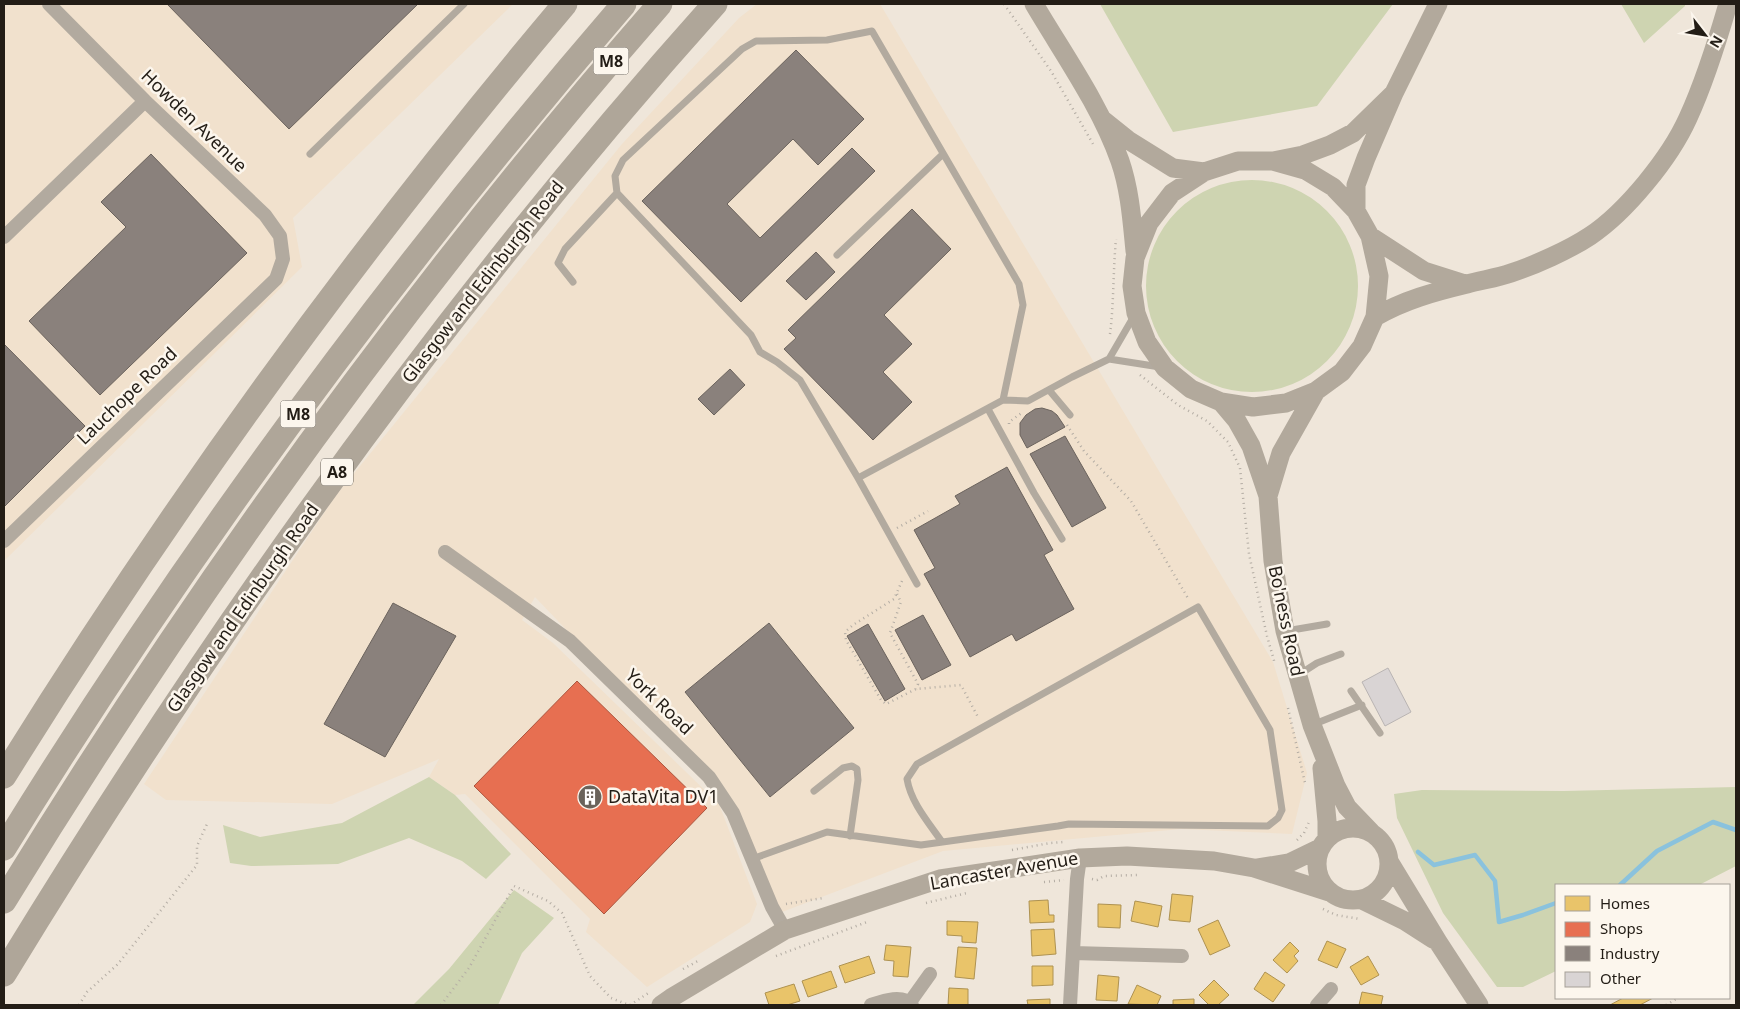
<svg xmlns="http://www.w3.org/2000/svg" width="1740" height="1009" font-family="'Noto Sans',sans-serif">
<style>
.built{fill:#f1e1cd}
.green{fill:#ced4b1}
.homes{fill:#e9c46a;stroke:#ae9251}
.shops{fill:#e76f51;stroke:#ac563f}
.industry{fill:#8a817c;stroke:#6b635d}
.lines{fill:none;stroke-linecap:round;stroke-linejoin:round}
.stream{stroke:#8ac2dd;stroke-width:4.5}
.building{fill:#d9d4d4;stroke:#b9b4b3}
.path{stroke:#b4ada4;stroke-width:2.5;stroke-dasharray:1 4;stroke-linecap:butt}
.lane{stroke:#b2aa9f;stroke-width:7}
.street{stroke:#b2aa9f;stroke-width:14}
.secondary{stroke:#b2a99c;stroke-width:19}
.highway{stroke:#afa699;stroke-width:25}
.labels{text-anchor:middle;stroke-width:5;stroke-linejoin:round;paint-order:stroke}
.shield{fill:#fcf6ed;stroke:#645e56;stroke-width:1}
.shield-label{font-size:16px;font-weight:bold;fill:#231d16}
.street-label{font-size:18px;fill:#231d16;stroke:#fcf6ed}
.poi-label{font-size:18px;fill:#231d16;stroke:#fcf6ed;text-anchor:start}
</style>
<rect width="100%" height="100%" fill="#efe6da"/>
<path class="built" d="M4 4H513L293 218 302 267 4 561Z
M757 4H880L1273 662 1307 773 1292 834 1181 829 943 851 782 912 724 794 535 597 522 620 553 643 719 804 757 904 750 922 647 987 586 932 590 919 465 794 455 795 429 777 439 759 332 804 166 800 144 784 334 498 622 144 739 18Z"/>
<path class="green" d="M1100 4H1393L1317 106 1173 132Z
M1621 4H1685V6L1644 43Z
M1146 286a106 106 0 1 1 212 0a106 106 0 1 1-212 0Z
M429 777 455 795 511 854 486 879 462 861 409 838 338 864 251 866 230 863 223 825 260 837 342 823Z
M1736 787V866L1699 885H1556V971L1523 987H1497L1443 913 1397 818 1394 794 1422 790 1564 791Z
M514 890 554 918 522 953 498 1005H413L449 969Z"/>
<path class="homes" d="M1172 894 1193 896 1190 922 1169 920Z
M1048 900 1049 915H1054V922L1030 923 1029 901Z
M1135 901 1162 906 1158 927 1131 921Z
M1098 904 1121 905 1120 928 1098 927Z
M1218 920 1230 946 1210 955 1198 929Z
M947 921 978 922 976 943 962 942V936L947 935Z
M1054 929 1056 954 1032 956 1031 930Z
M1327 941 1346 949 1337 968 1318 960Z
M1290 942 1299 951 1294 956 1298 961 1287 973 1273 960Z
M886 945 911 947 908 977 893 976 894 961 884 960Z
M958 947 977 948 974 979 955 977Z
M869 956 875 973 845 983 839 966Z
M1368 956 1379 975 1361 985 1350 967Z
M1032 966H1053V985L1032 986Z
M831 971 837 987 808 997 802 981Z
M1265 972 1285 985 1273 1002 1254 989Z
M1098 975 1119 977 1117 1001 1096 1000Z
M1214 980 1229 995 1218 1005H1209L1199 995Z
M794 984 800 1001 787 1005H769L765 993Z
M1137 985 1161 996 1157 1005 1128 1004Z
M949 988 968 989V1005H948Z
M1362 992 1383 996 1381 1005H1359Z
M1623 998H1653L1640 1005H1610Z
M1050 999V1005H1028L1027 1000Z
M1194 999V1005H1173V1000Z"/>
<path class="shops" d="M577 681 707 808 604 914 474 786Z"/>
<path class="industry" d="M167 4H418L289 129Z
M796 50 864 119 818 165 793 139 727 204 760 238 852 148 875 171 741 302 642 201Z
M151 154 247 253 100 395 29 321 126 227 101 202Z
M912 209 951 249 884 315 912 344 883 372 912 402 873 440 784 349 796 338 788 330Z
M816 252 835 272 806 300 786 281Z
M4 344 85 426 4 507Z
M730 369 745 385 714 415 698 399Z
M1042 408 1052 411 1057 415 1065 427 1027 448 1020 435V423L1026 415 1035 409Z
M1065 436 1106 508 1072 527 1030 454Z
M1007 467 1053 550 1044 555 1074 609 1016 641 1012 634 970 657 924 574 935 568 914 530 960 504 955 496Z
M393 603 456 636 385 757 324 724Z
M923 615 951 665 922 680 895 630Z
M769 623 854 728 770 797 685 692Z
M868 624 905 689 885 701 847 636Z"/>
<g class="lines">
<path class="stream" d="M1418 852 1434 865 1475 855 1495 881 1499 922 1523 915 1556 903
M1620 885 1657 851 1713 822 1736 830"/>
</g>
<path class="building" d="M1388 668 1411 712 1385 726 1362 682Z"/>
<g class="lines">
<path class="path" d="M1004 4 1051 71 1093 144
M1110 334C1114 302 1113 271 1116 239
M1140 375 1178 405 1207 421 1228 442 1240 468 1249 554 1267 636 1275 664
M1009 424V422L1023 412
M1067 425 1084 451 1131 501 1189 600
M897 528 928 511
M902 581 894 599 853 625 845 632 846 640 881 700 886 704 916 689 961 685 979 719
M897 594 901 602 890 633 918 684 916 689
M1288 708 1305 783
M1297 840 1304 833 1309 822
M1012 850 1050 843 1063 842
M1092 879 1097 880 1104 876 1137 875
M1044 882 1064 880
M926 903 967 893
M786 904 823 898
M1323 909 1336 915 1360 919
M776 956 867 922
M683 969 698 961
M79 1005 87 992 118 964 197 865V846L207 824
M441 1005 469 968 514 886 548 901 562 913 590 976 611 998 629 1005
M630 1005 650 992
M1666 1005 1678 998"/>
<path class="lane" d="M310 154 464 4
M837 255 943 154
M573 282 558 263 565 249 617 193
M1109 359 1134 316
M1049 390 1070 415
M988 409 1034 493 1062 539
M858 478 1003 400 1028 401 1072 377 1109 359 1160 367
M917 584 858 478 800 380 777 362 760 352 751 335 617 193 615 176 623 160 742 49 756 41 827 40 872 31 1019 284 1023 305 1003 400
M1286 631 1327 624
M1300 674 1317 663 1341 654
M1351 691 1380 733
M1312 725 1362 705
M814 791 843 768 852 766 857 769 858 780 850 836
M752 859 827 832 921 845 1058 826 1069 824 1268 826 1278 818 1282 810 1270 730 1198 607 917 764 907 779C911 803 929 823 942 842"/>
<path class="street" d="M4 237 145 101
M4 541 276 279 283 259 280 236 265 215 145 101 49 4
M445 552 570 641 709 777 733 813 772 907 785 930
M1073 953 1182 956
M910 1002 930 974
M871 1005C883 1001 902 994 912 1005
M1070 1005 1077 879 1080 858
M1317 1005 1331 989"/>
<path class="secondary" d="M1034 4C1064 55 1100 105 1120 161 1130 190 1132 221 1135 251
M1103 120 1128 140 1173 168 1204 172
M1273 161 1305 170 1333 187 1356 211 1370 236 1379 276 1375 317 1362 346 1342 372 1316 391 1286 403 1253 407 1221 402 1191 389 1165 368 1147 342 1136 313 1132 286 1135 258 1149 223 1172 193 1204 172 1238 161H1273L1303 155 1330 145 1353 133 1394 93
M1356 211V185L1366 158 1394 93 1438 4
M1370 236 1424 271 1465 284
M1375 317C1404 300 1434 292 1467 284 1481 280 1497 278 1511 273 1535 265 1569 250 1590 236 1626 212 1670 158 1688 118 1705 81 1717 42 1728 4
M1221 402 1237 421 1251 446 1268 496 1273 561 1285 631 1312 725 1336 786 1347 807 1371 832
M1268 496 1281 453 1316 391
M1322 768 1327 821V839
M1317 864a36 36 0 1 1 72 0a36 36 0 1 1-72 0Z
M1390 863 1438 942 1479 1005
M1258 868 1289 863 1320 848
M1362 900 1405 921 1433 939
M661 1005 671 998 785 930 940 879 1080 858 1127 856 1214 861 1254 868 1329 892"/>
<path class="highway" d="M4 776C172 505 360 247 565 4
M4 848C187 551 396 268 624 4
M4 901C198 584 416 284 660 4
M4 974C213 631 447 303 715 4"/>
</g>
<defs>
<symbol id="building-disc" viewBox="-11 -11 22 22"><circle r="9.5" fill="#6a635b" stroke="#fcf6ed"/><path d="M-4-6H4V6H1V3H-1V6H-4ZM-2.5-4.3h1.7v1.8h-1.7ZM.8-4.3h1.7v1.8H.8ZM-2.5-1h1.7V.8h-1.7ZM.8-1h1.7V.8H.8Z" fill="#fff"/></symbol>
</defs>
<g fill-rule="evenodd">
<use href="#building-disc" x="576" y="783" width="28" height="28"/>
</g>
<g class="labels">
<g class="shield">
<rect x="593.5" y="47.5" width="35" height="27" rx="4"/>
<rect x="280.5" y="400.5" width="35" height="27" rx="4"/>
<rect x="321" y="458.5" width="32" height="27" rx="4"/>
</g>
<g class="shield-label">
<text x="611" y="67">M8</text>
<text x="298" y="420">M8</text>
<text x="337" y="478">A8</text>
</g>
<g class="street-label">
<text transform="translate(194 121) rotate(44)" y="6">Howden Avenue</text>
<text transform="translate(483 282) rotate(-52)" y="6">Glasgow and Edinburgh Road</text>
<text transform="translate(127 396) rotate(-44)" y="6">Lauchope Road</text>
<text transform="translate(243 608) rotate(-55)" y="6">Glasgow and Edinburgh Road</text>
<text transform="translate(1286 621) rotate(78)" y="6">Bo'ness Road</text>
<text transform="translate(659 702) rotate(44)" y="6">York Road</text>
<text transform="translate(1004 871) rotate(-10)" y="6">Lancaster Avenue</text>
</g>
<g class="poi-label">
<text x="608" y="803">DataVita DV1</text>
</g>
</g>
<rect width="1740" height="1009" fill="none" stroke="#231d16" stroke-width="10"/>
<rect x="1555" y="884" width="175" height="115" fill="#fcf6ed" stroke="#a59f97"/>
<rect x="1565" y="896" width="25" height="15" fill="#e9c46a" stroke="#a59f97"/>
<text x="1600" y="909" font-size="15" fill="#231d16">Homes</text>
<rect x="1565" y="922" width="25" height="15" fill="#e76f51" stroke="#a59f97"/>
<text x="1600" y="934" font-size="15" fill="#231d16">Shops</text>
<rect x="1565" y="946" width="25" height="15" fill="#8a817c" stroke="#a59f97"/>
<text x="1600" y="959" font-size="15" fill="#231d16">Industry</text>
<rect x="1565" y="972" width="25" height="15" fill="#d9d4d4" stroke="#a59f97"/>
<text x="1600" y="984" font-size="15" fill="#231d16">Other</text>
<g transform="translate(1705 35) rotate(121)" stroke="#fcf6ed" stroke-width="4" paint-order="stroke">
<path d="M0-4L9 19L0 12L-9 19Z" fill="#231d16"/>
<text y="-8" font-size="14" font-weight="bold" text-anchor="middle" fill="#231d16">N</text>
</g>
</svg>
